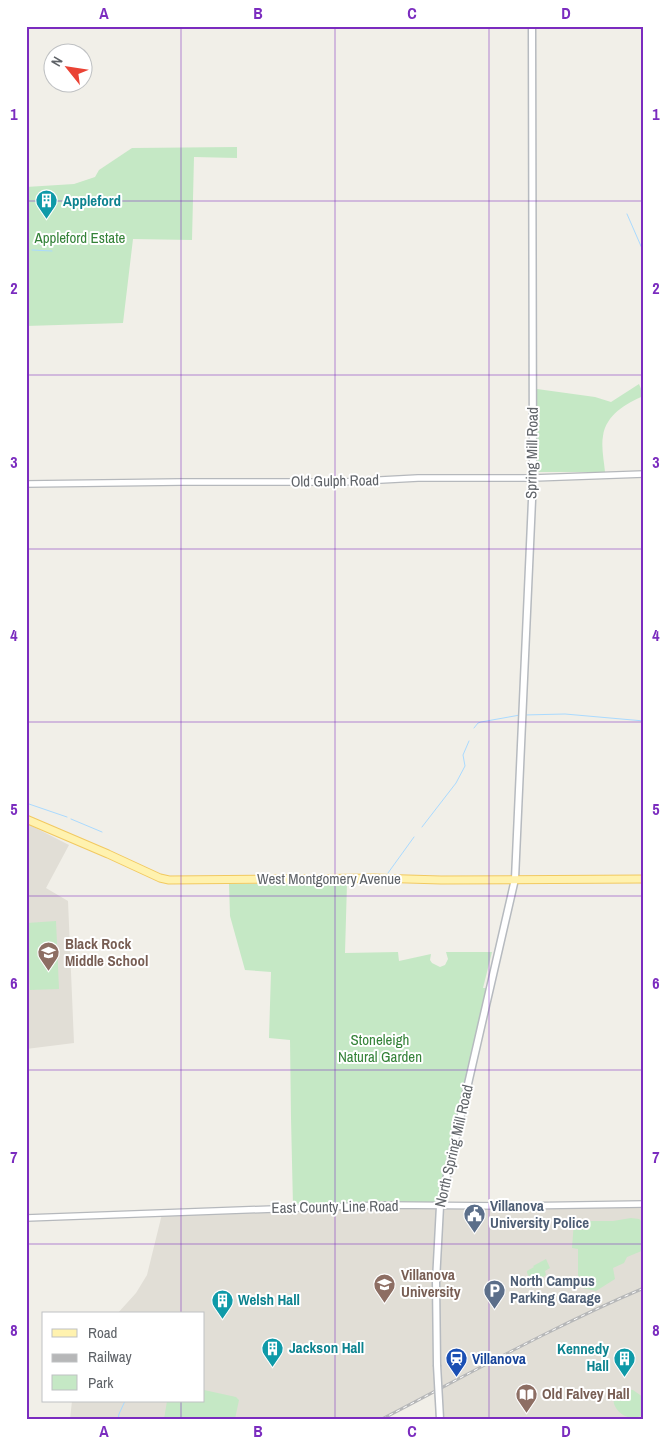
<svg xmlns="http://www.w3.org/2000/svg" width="670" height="1445" font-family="'Archivo Narrow',sans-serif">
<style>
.education{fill:#e1ded6}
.green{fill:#c5e8c5}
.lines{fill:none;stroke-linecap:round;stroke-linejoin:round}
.stream{stroke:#aadaff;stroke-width:1}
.tertiary-casing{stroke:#b5b8bc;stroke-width:8}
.secondary-casing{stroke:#b6babf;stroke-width:9}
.primary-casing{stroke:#f2c960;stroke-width:9}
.tertiary{stroke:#fff;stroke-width:5.5}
.secondary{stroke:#fff;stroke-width:6}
.primary{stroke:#fff2af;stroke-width:7}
.rail-casing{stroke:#b6b7b8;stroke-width:3}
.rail{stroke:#fff;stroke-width:1;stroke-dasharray:4;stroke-linecap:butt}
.secondary-bridge-casing{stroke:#b6babf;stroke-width:9;stroke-linecap:butt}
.secondary-bridge{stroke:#fff;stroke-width:6}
.grid{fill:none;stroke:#7b2cbf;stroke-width:1;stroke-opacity:0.55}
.labels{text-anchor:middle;stroke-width:4;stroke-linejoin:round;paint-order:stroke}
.culture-label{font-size:15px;font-weight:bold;fill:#0d838f;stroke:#fff;text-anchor:start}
.park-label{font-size:15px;fill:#348238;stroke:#fff}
.street-label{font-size:15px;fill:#5f6368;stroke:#fff}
.education-label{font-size:15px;font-weight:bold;fill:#785e54;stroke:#fff;text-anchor:start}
.service-label{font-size:15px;font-weight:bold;fill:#4e5e75;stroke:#fff;text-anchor:start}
.transit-label{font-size:15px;font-weight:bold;fill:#164399;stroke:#fff;text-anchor:start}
.neatline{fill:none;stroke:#7b2cbf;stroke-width:2}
.grid-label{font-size:16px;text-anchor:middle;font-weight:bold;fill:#7b2cbf}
</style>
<rect width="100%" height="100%" fill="#f1efe8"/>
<path class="education" d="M26 823 69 845 46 888 68 901 74 1043 26 1049Z
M644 1204V1419H436L434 1392 382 1419H70L72 1401H204V1314H117L136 1293 147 1275 162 1214 382 1205Z"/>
<path class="green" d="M237 147V158L194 157 192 240 133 239 123 323 26 326V187L74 184 95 177 99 170 132 148Z
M639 384 644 396C626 403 606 415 603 436 601 447 604 461 605 472H536L537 389 595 397 611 402Z
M347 883 345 953 398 952 399 961 431 954 430 960 432 963 440 967 445 965 448 959 446 952H492L483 988H487L437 1202 293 1206 291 1118 290 1040 269 1038 271 972 245 970 230 916 229 884Z
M56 921 59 989 30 990 27 923Z
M631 1218 639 1219 644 1223V1250L627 1257 624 1263 613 1268 615 1279 596 1291 582 1288 578 1275V1249L572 1248 574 1221H613Z
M546 1259 550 1268 545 1271 546 1275 533 1284 527 1273V1271L534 1267 533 1266Z
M622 1389 633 1390 643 1397 644 1414C626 1428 600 1399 622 1389Z
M204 1390 236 1397 239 1400 235 1419H164L167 1401H204Z"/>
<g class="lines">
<path class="stream" d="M627 214 644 253
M32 250 52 251
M524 715 565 714 644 721
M474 728 478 723 481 722 520 715
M26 803 67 817
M71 819 102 832
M422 827 456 783 465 766 463 755 469 741
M388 873 414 837
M118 1419 119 1414 125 1401"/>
<defs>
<path id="tertiary" d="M26 484 181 482H343L418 478H533L644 474
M26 1218 382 1205 513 1206 644 1204"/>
<path id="secondary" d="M437 1365 436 1281 440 1206 515 879 533 478 532 26"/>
<path id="primary" d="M26 819 108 854 160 878 169 880 374 878 441 880 644 879"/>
</defs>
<use href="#tertiary" class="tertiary-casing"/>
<use href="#secondary" class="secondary-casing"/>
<use href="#primary" class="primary-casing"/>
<use href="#tertiary" class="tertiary"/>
<use href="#secondary" class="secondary"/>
<use href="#primary" class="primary"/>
<defs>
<path id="rail" d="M382 1419C469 1374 554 1326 644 1288"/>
</defs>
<use href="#rail" class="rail-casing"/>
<use href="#rail" class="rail"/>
<defs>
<path id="secondary-bridge" d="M437 1365 440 1419"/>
</defs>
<use href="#secondary-bridge" class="secondary-bridge-casing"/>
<use href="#secondary-bridge" class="secondary-bridge"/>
</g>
<path class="grid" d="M181 26V1314M335 26V1419M489 26V1419M26 201H644M26 375H644M26 549H644M26 722H644M26 896H644M26 1070H644M26 1244H644M181 1401V1419"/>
<defs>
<symbol id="building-pin" viewBox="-11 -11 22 30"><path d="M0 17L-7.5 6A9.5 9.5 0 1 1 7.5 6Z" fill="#0f9aa8" stroke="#fff"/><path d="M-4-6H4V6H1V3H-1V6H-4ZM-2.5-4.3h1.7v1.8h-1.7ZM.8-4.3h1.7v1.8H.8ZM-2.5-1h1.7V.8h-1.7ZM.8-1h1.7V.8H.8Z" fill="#fff"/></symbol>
<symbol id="school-pin" viewBox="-11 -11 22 30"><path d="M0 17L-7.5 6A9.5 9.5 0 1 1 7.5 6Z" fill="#8d6e63" stroke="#fff"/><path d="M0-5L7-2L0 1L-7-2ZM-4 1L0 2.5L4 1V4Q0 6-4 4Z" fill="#fff"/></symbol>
<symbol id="civic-pin" viewBox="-11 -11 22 30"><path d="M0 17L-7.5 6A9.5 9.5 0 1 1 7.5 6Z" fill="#5c6f8a" stroke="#fff"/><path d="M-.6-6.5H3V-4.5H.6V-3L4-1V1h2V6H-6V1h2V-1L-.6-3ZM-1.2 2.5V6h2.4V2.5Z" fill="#fff"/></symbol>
<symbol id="university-pin" viewBox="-11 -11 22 30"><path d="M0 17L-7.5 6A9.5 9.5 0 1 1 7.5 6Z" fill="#8d6e63" stroke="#fff"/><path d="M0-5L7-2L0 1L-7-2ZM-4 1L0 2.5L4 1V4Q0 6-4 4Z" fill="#fff"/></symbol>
<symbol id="parking-pin" viewBox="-11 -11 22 30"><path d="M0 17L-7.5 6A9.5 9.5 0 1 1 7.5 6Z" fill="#5c6f8a" stroke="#fff"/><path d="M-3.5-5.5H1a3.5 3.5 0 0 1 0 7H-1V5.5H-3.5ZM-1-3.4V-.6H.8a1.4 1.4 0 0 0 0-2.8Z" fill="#fff"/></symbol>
<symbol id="station-pin" viewBox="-11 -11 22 30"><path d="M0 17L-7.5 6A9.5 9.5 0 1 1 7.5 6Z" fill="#1a4fb4" stroke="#fff"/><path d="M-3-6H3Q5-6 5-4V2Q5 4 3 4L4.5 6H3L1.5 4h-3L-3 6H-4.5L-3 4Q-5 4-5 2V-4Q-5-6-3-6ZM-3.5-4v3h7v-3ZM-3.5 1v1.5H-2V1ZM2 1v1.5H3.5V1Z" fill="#fff"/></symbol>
<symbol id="library-pin" viewBox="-11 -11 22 30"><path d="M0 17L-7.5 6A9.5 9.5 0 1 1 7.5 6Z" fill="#8d6e63" stroke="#fff"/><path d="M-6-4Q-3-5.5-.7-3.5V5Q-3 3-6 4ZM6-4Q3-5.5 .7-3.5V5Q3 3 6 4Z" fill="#fff"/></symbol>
</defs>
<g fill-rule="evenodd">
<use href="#building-pin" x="34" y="188" width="25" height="34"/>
<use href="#school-pin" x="36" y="940" width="25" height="34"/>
<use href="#civic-pin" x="462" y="1202" width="25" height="34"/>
<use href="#university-pin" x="372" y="1272" width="25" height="34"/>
<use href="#parking-pin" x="482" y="1278" width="25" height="34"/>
<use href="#building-pin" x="210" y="1288" width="25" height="34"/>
<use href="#building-pin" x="260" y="1336" width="25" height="34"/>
<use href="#building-pin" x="612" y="1346" width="25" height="34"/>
<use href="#station-pin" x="444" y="1346" width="25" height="34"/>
<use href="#library-pin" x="514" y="1382" width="25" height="34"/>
</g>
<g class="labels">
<g class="culture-label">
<text x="63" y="206">Appleford</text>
<text x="238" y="1305">Welsh Hall</text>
<text x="289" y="1353">Jackson Hall</text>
<text x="609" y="1354" text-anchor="end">Kennedy<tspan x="609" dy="17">Hall</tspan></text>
</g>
<g class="park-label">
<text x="80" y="243">Appleford Estate</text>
<text x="380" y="1045">Stoneleigh<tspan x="380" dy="17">Natural Garden</tspan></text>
</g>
<g class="street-label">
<text transform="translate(532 453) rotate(-89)" y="5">Spring Mill Road</text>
<text transform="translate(335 481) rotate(-1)" y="5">Old Gulph Road</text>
<text x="329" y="884">West Montgomery Avenue</text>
<text transform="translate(454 1146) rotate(-77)" y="5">North Spring Mill Road</text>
<text transform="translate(335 1207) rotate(-1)" y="5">East County Line Road</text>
</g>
<g class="education-label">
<text x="65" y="949">Black Rock<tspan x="65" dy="17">Middle School</tspan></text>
<text x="401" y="1280">Villanova<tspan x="401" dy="17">University</tspan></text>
<text x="542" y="1399">Old Falvey Hall</text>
</g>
<g class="service-label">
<text x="490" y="1211">Villanova<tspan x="490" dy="17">University Police</tspan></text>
<text x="510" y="1286">North Campus<tspan x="510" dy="17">Parking Garage</tspan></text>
</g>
<g class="transit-label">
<text x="472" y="1364">Villanova</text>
</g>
</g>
<rect width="670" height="1445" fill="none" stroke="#ffffff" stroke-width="55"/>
<rect x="42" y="1312" width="162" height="90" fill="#ffffff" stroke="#bfc1c3"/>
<rect x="52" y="1329" width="25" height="8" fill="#fff2af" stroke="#bfc1c3"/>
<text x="88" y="1338" font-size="15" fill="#5f6368">Road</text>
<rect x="52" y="1354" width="25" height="8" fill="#b6b7b8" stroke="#bfc1c3"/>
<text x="88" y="1362" font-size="15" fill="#5f6368">Railway</text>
<rect x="52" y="1375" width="25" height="15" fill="#c5e8c5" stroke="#bfc1c3"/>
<text x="88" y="1388" font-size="15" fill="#5f6368">Park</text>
<g transform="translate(68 68) rotate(300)"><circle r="24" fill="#ffffff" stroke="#bfc1c3"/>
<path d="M0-4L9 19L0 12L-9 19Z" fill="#ea4335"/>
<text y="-8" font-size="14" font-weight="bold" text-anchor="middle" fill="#5f6368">N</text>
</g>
<rect x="28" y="28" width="614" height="1390" class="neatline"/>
<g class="grid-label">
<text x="104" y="19">A</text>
<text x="258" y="19">B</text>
<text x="412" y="19">C</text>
<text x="566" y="19">D</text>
<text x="14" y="120">1</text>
<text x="656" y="120">1</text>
<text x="14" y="294">2</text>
<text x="656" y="294">2</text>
<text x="14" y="468">3</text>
<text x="656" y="468">3</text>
<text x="14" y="641">4</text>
<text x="656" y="641">4</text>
<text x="14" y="815">5</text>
<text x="656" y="815">5</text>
<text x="14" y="989">6</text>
<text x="656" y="989">6</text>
<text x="14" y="1163">7</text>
<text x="656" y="1163">7</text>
<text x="14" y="1336">8</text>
<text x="656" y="1336">8</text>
<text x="104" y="1437">A</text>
<text x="258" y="1437">B</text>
<text x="412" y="1437">C</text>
<text x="566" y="1437">D</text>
</g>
</svg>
